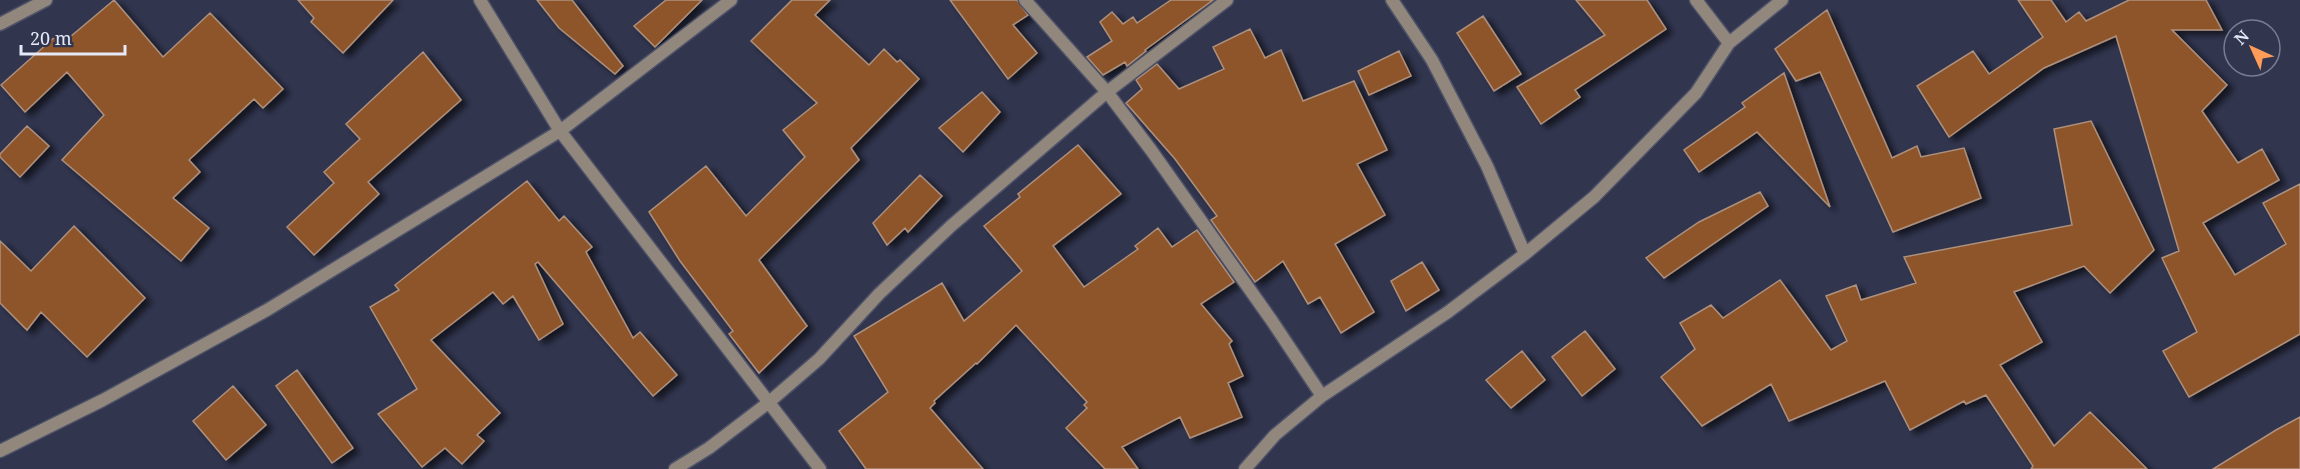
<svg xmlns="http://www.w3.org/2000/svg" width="2300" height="469" font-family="'Noto Serif',serif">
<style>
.building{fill:#8f542a;stroke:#ad917e;stroke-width:1.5;filter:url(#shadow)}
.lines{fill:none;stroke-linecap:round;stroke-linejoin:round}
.minor-casing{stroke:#4e5269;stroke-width:15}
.minor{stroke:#92877d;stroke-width:12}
</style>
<defs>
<filter id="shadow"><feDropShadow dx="6" dy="4" stdDeviation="3" flood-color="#0009"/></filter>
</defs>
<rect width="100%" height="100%" fill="#31354e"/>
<path class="building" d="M114 0 163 57 210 13 283 89 263 108 254 99 189 160 200 172 173 198 209 228 181 261 62 160 104 115 67 72 25 112 1 85 57 35 64 42Z
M298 0H393L343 53 311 22 314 18Z
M537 0H572L623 66 615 74 559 28Z
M666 0H702L655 47 634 26Z
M792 0H830L815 15 869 65 884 49 897 62 900 60 919 79 851 148 859 160 759 260 807 326 759 373 729 334 733 331 680 261 649 212 706 166 746 216 805 157 783 130 817 103 751 41Z
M950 0H1017L1028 15 1013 25 1037 53 1008 79Z
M1171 0H1213L1145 50 1146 51 1127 66 1125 62 1103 75 1087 57 1112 41 1100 22 1112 12 1123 24 1133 17 1137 23Z
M1576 0H1647L1666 29 1575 90 1580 97 1541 124 1517 87 1605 35Z
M2018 0H2051L2066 22 2079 12 2086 21 2129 0H2206L2222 30H2172L2227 85 2202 111 2238 163 2262 149 2279 180 2203 223 2235 275 2286 244 2263 203 2300 184V334L2189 397 2163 351 2197 332 2162 258 2179 251 2116 36 2044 68 1949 137 1917 86 1973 51 1989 74 2043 37Z
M1827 10 1892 158 1917 146 1921 157 1964 148 1981 198 1893 232 1820 72 1796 81 1775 49Z
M1483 16 1521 74 1494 91 1457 33Z
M1250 29 1265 58 1281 50 1303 101 1354 81 1387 150 1357 164 1385 215 1335 244 1374 312 1341 333 1320 297 1308 304 1283 261 1255 282 1211 220 1217 216 1175 159 1126 103 1142 89 1136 80 1157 64 1179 89 1224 69 1213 47Z
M1399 51 1411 76 1369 95 1358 71Z
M423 52 461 100 368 182 379 194 314 255 287 227 334 183 324 172 360 139 346 124Z
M1784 73 1830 207 1757 132 1699 172 1684 150 1745 107 1742 103Z
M982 92 1000 112 963 152 939 128Z
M2091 121 2154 250 2110 293 2084 266 2014 292 2042 342 2000 365 2054 446 2090 412 2147 469H2031L2033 466 1986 395 1966 404 1964 401 1910 430 1885 381 1789 421 1771 384 1702 426 1661 377 1695 349 1680 323 1711 305 1723 318 1780 280 1831 350 1847 341 1826 296 1856 285 1861 300 1916 283 1904 257 2072 225 2054 129Z
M27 126 49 146 20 177 0 157V154Z
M1078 145 1121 194 1053 246 1084 287 1138 249 1135 246 1158 228 1172 247 1197 230 1234 282 1201 304 1232 341 1229 344 1243 376 1228 383 1242 417 1190 438 1180 417 1122 447 1138 469H1105L1066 428 1087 408 1084 405 1087 402 1016 325 977 364 976 363 934 401 935 403 930 408 983 469H866L839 431 888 392 854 336 942 283 964 321 1022 271 984 226 1020 197 1018 194Z
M920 175 942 196 908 232 905 228 887 245 873 223Z
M527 181 559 221 564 216 592 247 586 252 633 338 640 332 677 375 653 396 538 262 535 264 563 324 539 340 513 296 503 304 493 292 431 340 500 413 477 435 484 441 462 464 445 448 422 467 378 414 417 389 370 307 399 290 395 285Z
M1760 192 1768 206 1664 278 1646 258 1699 222Z
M74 226 145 298 87 357 41 312 27 330 0 303V241L31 271Z
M1422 262 1439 290 1406 311 1391 281Z
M1585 331 1615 369 1582 396 1552 357Z
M1522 351 1545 380 1511 408 1486 380Z
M297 370 353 448 332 463 276 386Z
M233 386 266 425 226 460 193 421Z
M2300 417V469H2213L2276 430Z"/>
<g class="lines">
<defs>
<path id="minor" d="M480 0 560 131 820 469
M1025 0 1107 92 1151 150 1272 321 1322 396
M1392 0 1432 60 1487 166 1525 254
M1696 0 1729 43
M0 24 46 0
M0 451 103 400 267 310 560 131 731 0
M675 469 709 448 768 403 819 359 879 294 951 226 1107 92 1227 0
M1245 469 1275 435 1322 396 1448 312 1525 254 1594 197 1696 93 1729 43 1782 0"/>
</defs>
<use href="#minor" class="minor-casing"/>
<use href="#minor" class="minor"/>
</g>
<g transform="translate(2252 48) rotate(315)"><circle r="28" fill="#31354e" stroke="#797d92" stroke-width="1.5"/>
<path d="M0-4.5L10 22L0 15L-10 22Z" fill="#fe9c58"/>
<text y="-9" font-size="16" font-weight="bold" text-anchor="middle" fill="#e5e9f8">N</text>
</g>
<path d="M21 45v9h104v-9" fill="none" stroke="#e5e9f8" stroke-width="3"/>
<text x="30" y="45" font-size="18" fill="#e5e9f8" stroke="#31354e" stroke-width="4.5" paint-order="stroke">20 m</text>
</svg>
